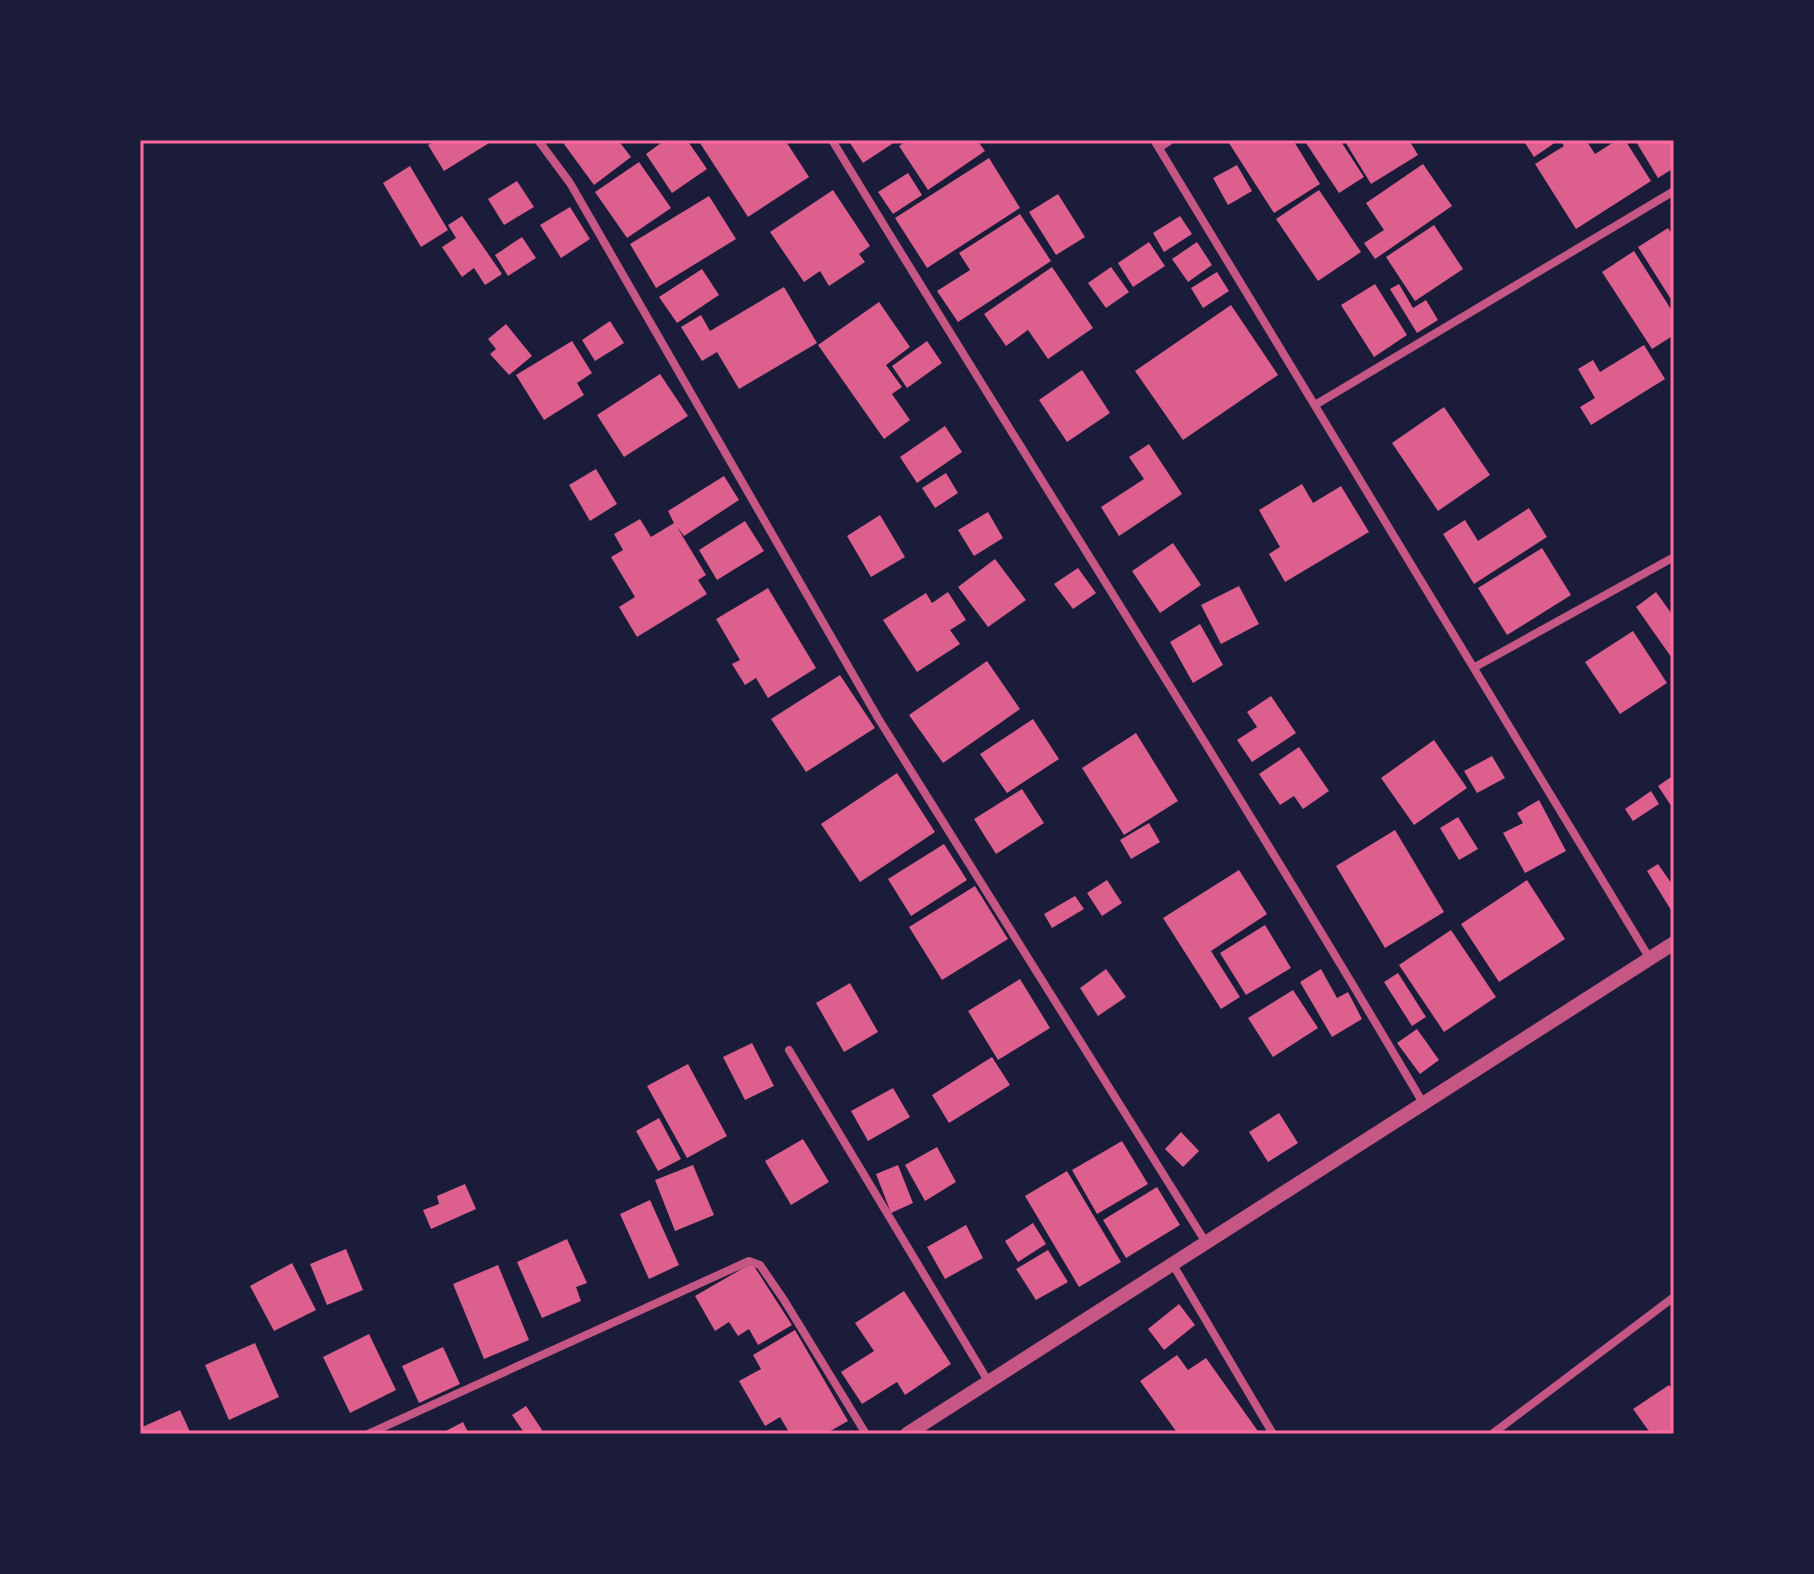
<svg xmlns="http://www.w3.org/2000/svg" width="1814" height="1574" font-family="'Roboto Condensed',sans-serif">
<style>
.building{fill:#dd5f8e}
.lines{fill:none;stroke-linecap:round;stroke-linejoin:round}
.minor{stroke:#c65784;stroke-width:8}
.tertiary{stroke:#c65784;stroke-width:14}
.neatline{fill:none;stroke:#ff6b9d;stroke-width:3}
</style>
<rect width="100%" height="100%" fill="#1b1b3a"/>
<path class="building" d="M437 140H494L444 171 428 145Z
M561 140H618L631 157 594 185Z
M665 140H687L707 169 672 193 646 154Z
M698 140H785L809 177 748 217Z
M848 140H898L863 163Z
M908 140H977L985 151 928 190 899 146Z
M1227 140H1293L1320 184 1274 213Z
M1304 140H1340L1364 177 1339 193Z
M1344 140H1409L1418 155 1371 184Z
M1523 140H1559L1534 157Z
M1560 140H1586L1595 154 1617 140H1625L1651 181 1576 229 1535 164 1564 146Z
M1635 140H1674V168L1658 178Z
M989 158 1020 208 927 268 895 218Z
M639 162 671 208 627 238 595 192Z
M1423 164 1452 206 1375 259 1364 243 1384 230 1366 203Z
M1237 165 1252 191 1228 205 1213 178Z
M410 166 448 230 421 247 383 183Z
M908 173 922 195 893 214 878 192Z
M517 181 534 207 504 225 488 199Z
M833 190 870 246 859 254 865 262 829 286 820 271 804 282 770 232Z
M1319 190 1361 252 1318 281 1276 219Z
M1058 194 1085 237 1056 255 1029 212Z
M709 196 736 239 656 288 630 244Z
M570 207 590 239 561 258 540 225Z
M1020 214 1051 261 958 322 937 291 970 270 959 253Z
M462 216 502 274 485 285 474 268 462 277 442 247 456 238 448 225Z
M1180 216 1192 234 1164 252 1153 233Z
M1434 225 1463 269 1415 301 1386 257Z
M1668 228 1674 237V304L1638 247Z
M522 237 536 258 508 276 495 255Z
M1149 242 1165 266 1133 287 1118 263Z
M1197 242 1212 265 1188 282 1172 259Z
M1634 251 1674 314V335L1652 349 1602 272Z
M1052 267 1093 328 1048 359 1028 330 1006 346 984 314Z
M1111 267 1129 292 1106 308 1088 283Z
M702 269 719 295 677 323 659 297Z
M1217 272 1229 291 1203 308 1191 288Z
M1375 284 1407 335 1374 357 1341 305Z
M1399 284 1413 308 1426 300 1438 320 1417 333 1390 289Z
M784 287 817 343 739 389 717 352 702 361 681 327 701 315 710 331Z
M879 302 910 347 886 365 902 387 892 394 910 420 884 439 818 345Z
M1231 305 1278 375 1183 440 1135 371Z
M610 321 624 343 595 361 582 340Z
M506 324 532 356 509 375 490 354 496 349 488 339Z
M572 341 592 373 577 383 584 395 544 420 516 375Z
M927 341 942 363 907 388 892 366Z
M1644 345 1665 379 1591 425 1580 407 1595 398 1578 369 1593 360 1600 372Z
M1082 370 1110 413 1067 442 1039 400Z
M660 374 688 416 624 457 597 415Z
M1444 407 1490 475 1438 511 1392 443Z
M945 426 962 452 917 483 900 457Z
M1149 444 1182 494 1119 536 1101 507 1144 479 1129 457Z
M596 469 617 504 590 521 569 485Z
M946 473 958 493 935 508 922 488Z
M724 476 739 500 684 536 677 527 706 575 698 580 707 594 637 637 619 607 635 597 611 557 623 550 614 534 640 519 651 537 674 523 668 511Z
M1302 484 1313 503 1341 486 1369 532 1285 582 1269 554 1280 547 1259 510Z
M1529 508 1547 537 1474 584 1443 534 1465 520 1478 541Z
M988 512 1003 538 974 556 958 530Z
M880 515 905 557 871 577 847 536Z
M745 521 764 551 717 580 699 550Z
M1173 543 1201 585 1160 613 1132 571Z
M1542 548 1571 595 1507 635 1478 588Z
M995 559 1026 600 988 627 958 587Z
M1078 568 1096 593 1073 609 1054 584Z
M1239 586 1259 624 1221 644 1201 605Z
M768 588 816 668 768 698 756 678 745 685 732 664 740 660 716 619Z
M948 592 966 620 950 630 960 644 917 672 883 620 926 593 932 603Z
M1656 592 1674 617V661L1636 607Z
M1200 624 1223 665 1193 683 1170 642Z
M1633 631 1667 683 1620 714 1585 662Z
M987 661 1020 709 943 763 909 715Z
M840 675 875 728 806 772 771 719Z
M1271 696 1296 733 1252 762 1237 740 1257 727 1247 712Z
M1033 719 1059 759 1007 793 980 754Z
M1136 733 1178 801 1124 835 1082 768Z
M1434 740 1467 788 1414 825 1381 778Z
M1299 747 1329 791 1303 809 1294 796 1280 805 1259 774Z
M1492 756 1505 778 1477 793 1464 771Z
M897 773 935 832 860 882 821 824Z
M1674 775V810L1658 786Z
M1022 789 1044 823 996 854 974 819Z
M1651 791 1659 804 1633 821 1625 809Z
M1539 800 1566 851 1525 873 1503 833 1523 823 1517 813Z
M1458 817 1478 849 1459 860 1440 828Z
M1149 823 1160 842 1131 859 1120 840Z
M1395 830 1444 912 1385 948 1336 866Z
M944 844 967 880 911 916 888 879Z
M1658 864 1674 887V915L1647 871Z
M1239 870 1267 914 1211 951 1240 997 1221 1009 1163 918Z
M1107 880 1122 903 1102 916 1087 893Z
M1527 880 1565 939 1499 982 1461 924Z
M975 886 1008 939 942 980 909 927Z
M1075 896 1084 909 1052 928 1044 914Z
M1265 925 1291 968 1246 995 1220 953Z
M1451 930 1496 997 1444 1032 1399 965Z
M1106 969 1126 997 1098 1016 1080 988Z
M1321 969 1337 998 1348 992 1362 1019 1332 1037 1300 982Z
M1398 973 1426 1017 1412 1026 1384 982Z
M1020 979 1050 1028 998 1060 968 1011Z
M850 983 878 1032 844 1052 816 1003Z
M1293 990 1318 1028 1273 1057 1248 1018Z
M1417 1029 1439 1060 1420 1074 1397 1043Z
M752 1043 774 1086 745 1100 723 1057Z
M992 1057 1010 1085 949 1123 932 1095Z
M688 1064 727 1136 687 1158 647 1086Z
M893 1088 910 1117 868 1141 851 1111Z
M1279 1113 1298 1143 1268 1162 1249 1132Z
M659 1118 681 1159 658 1171 636 1131Z
M1181 1132 1199 1151 1183 1167 1165 1149Z
M803 1139 829 1182 791 1205 765 1161Z
M1122 1141 1148 1184 1097 1214 1072 1170Z
M937 1147 956 1182 925 1201 905 1165Z
M693 1165 714 1215 675 1231 655 1180Z
M898 1165 913 1203 891 1213 876 1174Z
M1067 1171 1121 1262 1079 1287 1025 1196Z
M465 1184 476 1209 431 1229 423 1210 439 1204 437 1196Z
M1157 1187 1180 1225 1126 1258 1103 1220Z
M650 1200 679 1265 649 1279 620 1214Z
M1033 1223 1046 1244 1018 1262 1005 1241Z
M966 1225 983 1258 945 1279 927 1247Z
M567 1239 587 1283 576 1287 581 1301 542 1318 517 1262Z
M346 1249 363 1290 327 1305 310 1264Z
M1048 1250 1068 1282 1036 1300 1016 1269Z
M292 1263 316 1310 274 1331 250 1286Z
M752 1263 792 1325 758 1345 749 1329 738 1336 729 1322 715 1331 695 1296Z
M498 1265 529 1340 484 1359 453 1284Z
M904 1291 951 1364 905 1395 897 1382 862 1404 841 1372 874 1351 855 1323Z
M1179 1304 1195 1325 1164 1350 1148 1329Z
M795 1330 848 1421 825 1434H790L780 1417 765 1426 739 1381 761 1369 753 1355Z
M369 1334 396 1390 350 1413 323 1357Z
M255 1343 279 1397 229 1420 205 1365Z
M443 1347 460 1384 419 1403 402 1366Z
M1177 1355 1188 1370 1206 1358 1260 1434H1178L1140 1381Z
M1669 1385 1674 1392V1434H1651L1633 1409Z
M526 1406 542 1430 536 1434H525L512 1415Z
M180 1410 191 1434H141L140 1428Z
M463 1422 469 1434H440Z"/>
<g class="lines">
<path class="minor" d="M538 140 570 183 878 718 1205 1241
M832 140C1027 462 1232 778 1423 1103
M1154 140 1650 959
M1159 148 1171 140
M1315 405 1674 191
M1475 667 1674 557
M789 1050 988 1381
M1172 1263 1273 1434
M368 1434 749 1261 760 1265 784 1300 866 1434
M1492 1434 1674 1297"/>
<path class="tertiary" d="M907 1434 1674 943"/>
</g>
<rect width="1814" height="1574" fill="none" stroke="#1b1b3a" stroke-width="284"/>
<rect x="142" y="142" width="1530" height="1290" class="neatline"/>
</svg>
